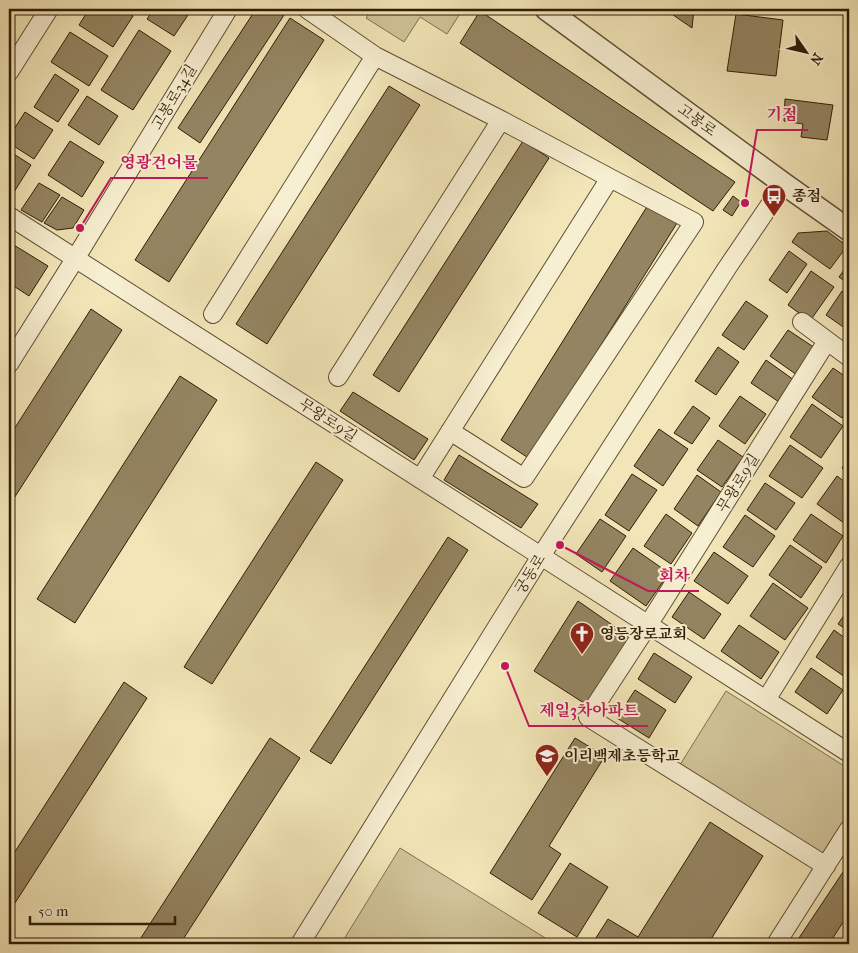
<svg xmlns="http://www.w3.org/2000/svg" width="858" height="953" font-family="'IM FELL French Canon','Noto Serif KR',serif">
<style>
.green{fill:#d1c49a;stroke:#807050}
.building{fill:#948562;stroke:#2f1c05}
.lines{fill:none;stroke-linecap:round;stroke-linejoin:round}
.minor-casing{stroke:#604e32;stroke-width:20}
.tertiary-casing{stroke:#604e32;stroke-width:24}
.minor{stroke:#f7efd1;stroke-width:18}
.tertiary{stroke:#f7efd1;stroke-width:21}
.labels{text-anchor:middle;stroke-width:4;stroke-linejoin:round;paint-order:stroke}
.street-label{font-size:15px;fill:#2f1c05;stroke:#f7efd1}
.poi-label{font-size:15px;font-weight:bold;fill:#2f1c05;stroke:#f7efd1;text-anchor:start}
.leader{fill:none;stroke:#c2185b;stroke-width:2}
.callout-dot{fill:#c2185b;stroke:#f7efd1;stroke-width:2}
.callout-label{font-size:16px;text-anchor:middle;font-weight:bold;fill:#c2185b;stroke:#f7efd1;stroke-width:4;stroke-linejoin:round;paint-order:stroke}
</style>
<rect width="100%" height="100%" fill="#f2e6b8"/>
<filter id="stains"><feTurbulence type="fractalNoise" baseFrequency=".004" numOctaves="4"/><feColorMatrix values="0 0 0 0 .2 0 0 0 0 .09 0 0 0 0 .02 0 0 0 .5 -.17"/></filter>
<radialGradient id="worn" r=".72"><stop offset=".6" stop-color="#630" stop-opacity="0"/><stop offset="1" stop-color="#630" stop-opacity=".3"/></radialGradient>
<path class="green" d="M372 9H463L447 34 420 17 404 42 366 18Z
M726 691 849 769V815L819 860 678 768Z
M400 848 555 944H341Z"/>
<path class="building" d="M89 9H122L133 16 113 47 79 25Z
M154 9H192L174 36 147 19Z
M256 9H288L200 143 178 128Z
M666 9H694L692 28 666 10Z
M480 11 735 182 713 211 460 43Z
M736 14 783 20 776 76 727 71Z
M290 18 324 40 169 282 135 260Z
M139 30 171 51 133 110 101 90Z
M70 32 108 56 89 86 51 62Z
M55 74 79 90 58 122 34 107Z
M389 86 420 105 267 344 236 324Z
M87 96 118 116 99 145 68 125Z
M785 99 833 105 827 140 801 137 803 124 784 121Z
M25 112 53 130 34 159 9 143V137Z
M70 141 104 162 82 197 48 175Z
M523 141 549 158 399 392 373 375Z
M9 151 31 165 9 200Z
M39 183 60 195 42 222 21 210Z
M733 196 741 202 732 216 723 210Z
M62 197 84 210 73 228 57 230 44 223Z
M648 205 677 223 530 459 501 440Z
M827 231 847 246 830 269 792 242 798 233Z
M9 242 48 266 29 296 9 283Z
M789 251 807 264 787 293 769 280Z
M849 263V284L839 277Z
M811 271 834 287 810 321 788 305Z
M842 291 849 296V331L826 315Z
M746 301 768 316 744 350 722 335Z
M91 309 122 330 9 506V437Z
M788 330 815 348 797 375 770 356Z
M718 347 739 362 716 395 695 381Z
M766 360 794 380 779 402 751 383Z
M833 368 849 379V407L842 418 812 397Z
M180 376 217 400 75 623 37 599Z
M353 392 428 439 414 460 340 411Z
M740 396 766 414 745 444 719 426Z
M812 404 843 426 821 458 790 437Z
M693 406 710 418 692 444 674 433Z
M659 429 688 449 663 486 634 466Z
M718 440 743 457 722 487 697 470Z
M790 445 823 468 802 498 769 476Z
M459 455 538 504 521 528 444 480Z
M849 458V473L842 468Z
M316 462 343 480 212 684 184 667Z
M632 474 657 490 629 531 605 515Z
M697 475 721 492 698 526 674 509Z
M837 476 849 485V521L847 525 817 504Z
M765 483 795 503 776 530 747 510Z
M666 514 692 533 671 564 644 546Z
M811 514 843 536 826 563 793 540Z
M745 515 775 536 753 567 723 547Z
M600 519 626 536 602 572 576 554Z
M448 537 468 550 331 764 310 751Z
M790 545 822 567 801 598 769 575Z
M633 548 669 573 646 606 610 581Z
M714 552 748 576 728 604 694 581Z
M773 583 808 608 785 640 750 616Z
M689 592 721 614 704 639 672 617Z
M578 601 631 638 587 705 534 671Z
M849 608V631L838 624Z
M739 625 779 652 761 679 721 651Z
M834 630 849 641V671L845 677 816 657Z
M654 653 692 677 675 703 638 679Z
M811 668 843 690 827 714 795 692Z
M124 682 147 698 15 903 9 899V861Z
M635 690 666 710 649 738 617 718Z
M270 738 300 758 180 944H137Z
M575 738 605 756 549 846 561 854 532 900 490 873Z
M710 822 763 856 708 944H592L608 919 638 937Z
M570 863 608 887 577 937 538 913Z
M849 863V913L829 944H795Z"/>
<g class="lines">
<defs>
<path id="minor" d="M307 9 375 56 501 120 610 178
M9 72 49 9
M9 216 849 753
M213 314 375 56
M802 322 849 357
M9 364 75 259 228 9
M338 377 501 120
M420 479 610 178 694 222 524 478 450 431
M766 700 849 566
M826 866 588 717 648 625 827 341
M300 944 541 556 727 268 784 184
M776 944 849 829"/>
<path id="tertiary" d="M546 9 784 184 849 230"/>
</defs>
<use href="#minor" class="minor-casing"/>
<use href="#tertiary" class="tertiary-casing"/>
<use href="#minor" class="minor"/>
<use href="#tertiary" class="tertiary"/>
</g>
<defs>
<symbol id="bus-pin" viewBox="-11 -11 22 30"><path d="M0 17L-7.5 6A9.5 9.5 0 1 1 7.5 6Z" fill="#8f2418" stroke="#f7efd1"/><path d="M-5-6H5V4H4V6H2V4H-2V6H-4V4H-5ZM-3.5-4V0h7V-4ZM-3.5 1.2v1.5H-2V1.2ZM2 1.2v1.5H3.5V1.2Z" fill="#fff"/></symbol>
<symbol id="church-pin" viewBox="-11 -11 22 30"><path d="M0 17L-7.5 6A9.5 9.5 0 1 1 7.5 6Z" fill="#8f2418" stroke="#f7efd1"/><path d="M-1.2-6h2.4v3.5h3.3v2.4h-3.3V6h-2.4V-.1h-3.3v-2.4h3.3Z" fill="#fff"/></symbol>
<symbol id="school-pin" viewBox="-11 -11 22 30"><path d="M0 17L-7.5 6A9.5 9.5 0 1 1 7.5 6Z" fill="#8f2418" stroke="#f7efd1"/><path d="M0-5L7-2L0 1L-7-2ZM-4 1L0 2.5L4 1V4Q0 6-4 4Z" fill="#fff"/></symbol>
</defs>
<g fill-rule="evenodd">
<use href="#bus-pin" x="760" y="182" width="28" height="38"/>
<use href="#church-pin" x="568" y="620" width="28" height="38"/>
<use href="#school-pin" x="533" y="742" width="28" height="38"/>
</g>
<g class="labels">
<g class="street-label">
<text transform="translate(174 97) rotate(-59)" y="5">고봉로34길</text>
<text transform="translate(697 120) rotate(36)" y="5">고봉로</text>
<text transform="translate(328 420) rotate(33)" y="5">무왕로9길</text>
<text transform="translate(738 483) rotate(-58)" y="5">무왕로9길</text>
<text transform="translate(530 574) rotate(-58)" y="5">궁동로</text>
</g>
<g class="poi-label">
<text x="792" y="201">종점</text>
<text x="600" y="639">영등장로교회</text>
<text x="564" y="761">이리백제초등학교</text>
</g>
</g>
<path class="leader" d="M745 203L757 130H808M80 228L111 178H208M560 545L648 591H699M505 666L529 726H648"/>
<g class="callout-dot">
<circle cx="745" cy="203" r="5"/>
<circle cx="80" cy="228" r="5"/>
<circle cx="560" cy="545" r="5"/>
<circle cx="505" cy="666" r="5"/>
</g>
<g class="callout-label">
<text x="782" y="120">기점</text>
<text x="159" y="168">영광건어물</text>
<text x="674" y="581">회차</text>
<text x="589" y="716">제일3차아파트</text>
</g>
<rect width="858" height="953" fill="none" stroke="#f2e6b8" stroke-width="30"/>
<rect x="10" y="10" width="838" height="933" fill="none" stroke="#2f1c05" stroke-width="2.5"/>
<rect x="15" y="15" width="828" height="923" fill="none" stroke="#2f1c05"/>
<g transform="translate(806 52) rotate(124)" stroke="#f7efd1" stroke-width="4" paint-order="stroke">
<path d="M0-4L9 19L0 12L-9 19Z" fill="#2f1c05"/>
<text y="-8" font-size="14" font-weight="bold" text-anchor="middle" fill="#2f1c05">N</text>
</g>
<path d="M30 916v8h145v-8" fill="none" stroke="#2f1c05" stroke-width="2.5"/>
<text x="38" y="916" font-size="15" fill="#2f1c05" stroke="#f7efd1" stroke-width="4" paint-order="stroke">50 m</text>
<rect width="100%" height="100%" filter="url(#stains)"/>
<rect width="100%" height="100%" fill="url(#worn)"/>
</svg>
